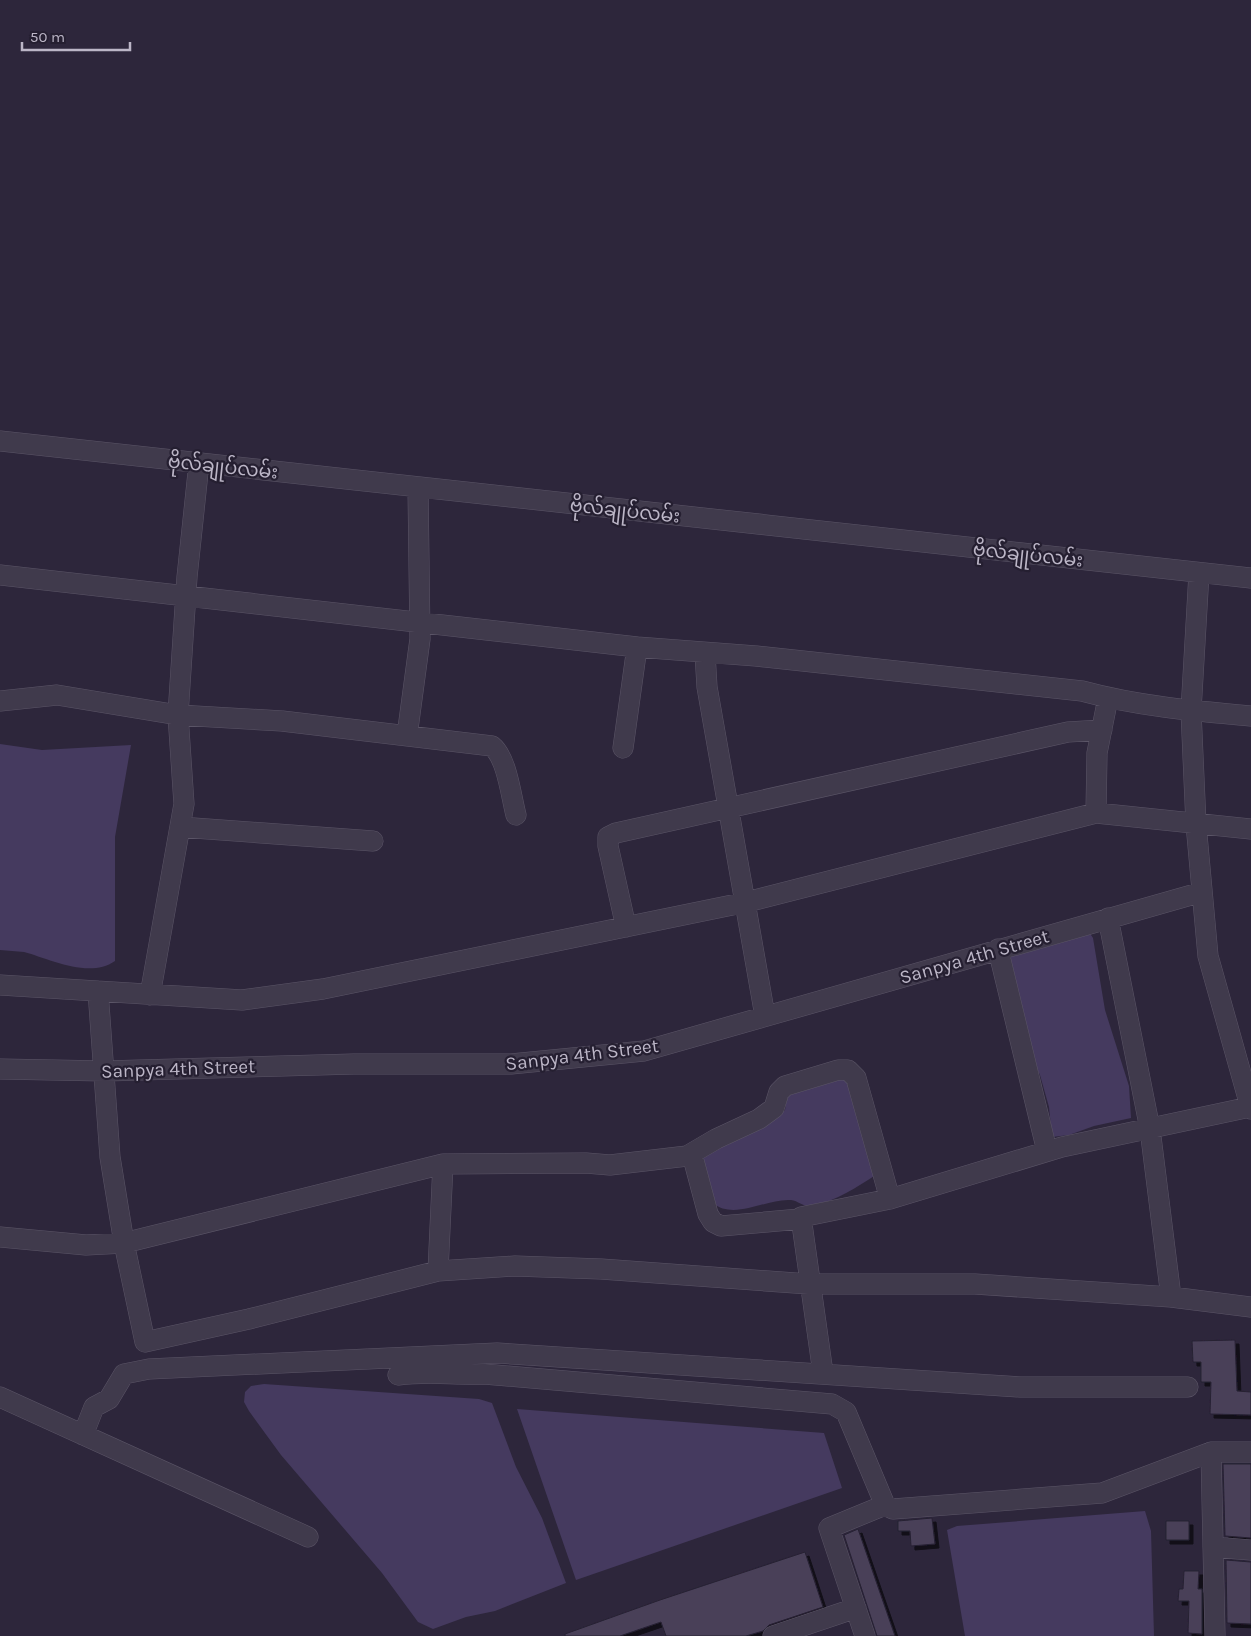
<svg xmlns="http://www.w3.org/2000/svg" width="1251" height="1636" font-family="Karla,'Noto Sans Myanmar',sans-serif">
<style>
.water{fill:#453a5f}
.building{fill:#484059;stroke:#272133;filter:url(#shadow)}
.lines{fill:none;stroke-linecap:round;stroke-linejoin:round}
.minor-casing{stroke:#5b5567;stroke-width:21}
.minor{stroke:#403a4c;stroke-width:20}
.labels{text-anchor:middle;stroke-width:4.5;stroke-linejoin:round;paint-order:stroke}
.street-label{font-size:19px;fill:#bcb6c7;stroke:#251f31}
</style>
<defs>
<filter id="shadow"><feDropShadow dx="4" dy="4" stdDeviation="0" flood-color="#0009"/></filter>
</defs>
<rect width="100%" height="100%" fill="#2d263b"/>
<path class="water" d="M0 744 42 750 131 745 115 837V961C89 979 50 959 24 952 16 951 8 951 0 950Z
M1089 932 1093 938 1105 1010 1129 1086 1131 1118 1094 1126 1069 1135 1052 1137 1049 1107 1040 1075 1025 1045 1006 956Z
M847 1076 877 1174C856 1188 837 1200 813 1206 804 1208 799 1201 791 1200 767 1198 734 1221 713 1203 700 1191 703 1168 702 1152L773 1121 785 1110 788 1092Z
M264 1384 479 1399 492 1403 516 1467 542 1518 566 1583 495 1611 466 1617 433 1629 418 1622 382 1573 281 1455 249 1411 244 1402 245 1392 251 1386Z
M517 1409 824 1433 842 1488 576 1580Z
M1145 1511 1151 1531 1154 1636H965L947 1530 957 1526Z"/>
<path class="building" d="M1235 1340 1237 1391 1251 1392V1415L1210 1414 1211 1382H1201V1362H1193L1192 1341Z
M1223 1464H1251V1538L1225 1536Z
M932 1518 935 1544 911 1546 910 1531H898V1521Z
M1166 1521H1189V1540H1166Z
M858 1529 878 1587 895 1636H877L844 1535Z
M805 1552 823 1607 769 1625 763 1631 746 1636H666L661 1622 620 1636H565V1634L660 1600Z
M1226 1560 1251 1562V1624L1227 1623Z
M1184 1571H1199L1198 1589H1202V1634L1188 1633 1189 1601H1178L1179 1589H1183Z"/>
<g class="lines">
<defs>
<path id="minor" d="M0 441 1251 578
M199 463 187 577 178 715 282 721 492 746C507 758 511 796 516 815
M1199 573 1191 711 1196 824 1208 956 1251 1109
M0 575C212 597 424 624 637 647
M705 653 707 687 765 1016
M0 701 57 695 178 715 184 804 150 995
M407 736 420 639 418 487
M623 748 637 647 756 656 1082 691C1137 706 1194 711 1251 716
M1096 813 1097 753 1108 698
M180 827 373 841
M1108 918 1150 1129 1171 1297
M626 927 608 846V837L616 833 1068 732 1102 730
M998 949 1047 1151
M0 985 242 1000 323 989 747 902 1096 813 1251 829
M98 991 110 1157 124 1243 443 1164 586 1163 610 1165 687 1156 716 1139 759 1119 774 1108 779 1092 785 1086 838 1070H848L856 1078 890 1199
M0 1069 105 1071 354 1064H511L644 1051 1202 892
M692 1154 708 1214 713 1222 721 1226 800 1219
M0 1237 86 1245 124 1243 145 1342 249 1319 438 1271 515 1266 601 1269 809 1284H975L1171 1297 1251 1307
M438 1271 443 1164
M823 1373 801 1217 890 1199 1062 1147 1250 1107
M398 1375C427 1371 454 1375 484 1374L832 1404 846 1412 885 1505 893 1509 1102 1493 1211 1452H1251
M0 1397 308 1537
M83 1435 94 1407 109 1399 124 1374 149 1369 497 1353 1020 1387H1188
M1211 1452 1215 1636
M1213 1547 1251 1550
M773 1636 856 1608
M865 1636 829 1528 885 1505"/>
</defs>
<use href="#minor" class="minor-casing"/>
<use href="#minor" class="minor"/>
</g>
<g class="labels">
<g class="street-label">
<text transform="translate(223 466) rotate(6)" y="7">ဗိုလ်ချုပ်လမ်း</text>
<text transform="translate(625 510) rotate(6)" y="7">ဗိုလ်ချုပ်လမ်း</text>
<text transform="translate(1028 554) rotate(6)" y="7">ဗိုလ်ချုပ်လမ်း</text>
<text transform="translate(974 956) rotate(-16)" y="7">Sanpya 4th Street</text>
<text transform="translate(582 1054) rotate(-7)" y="7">Sanpya 4th Street</text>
<text transform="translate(178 1068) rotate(-2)" y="7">Sanpya 4th Street</text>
</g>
</g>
<path d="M22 42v8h108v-8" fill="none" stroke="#bcb6c7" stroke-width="2.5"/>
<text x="30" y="42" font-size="15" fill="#bcb6c7" stroke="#251f31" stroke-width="4" paint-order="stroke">50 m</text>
</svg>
